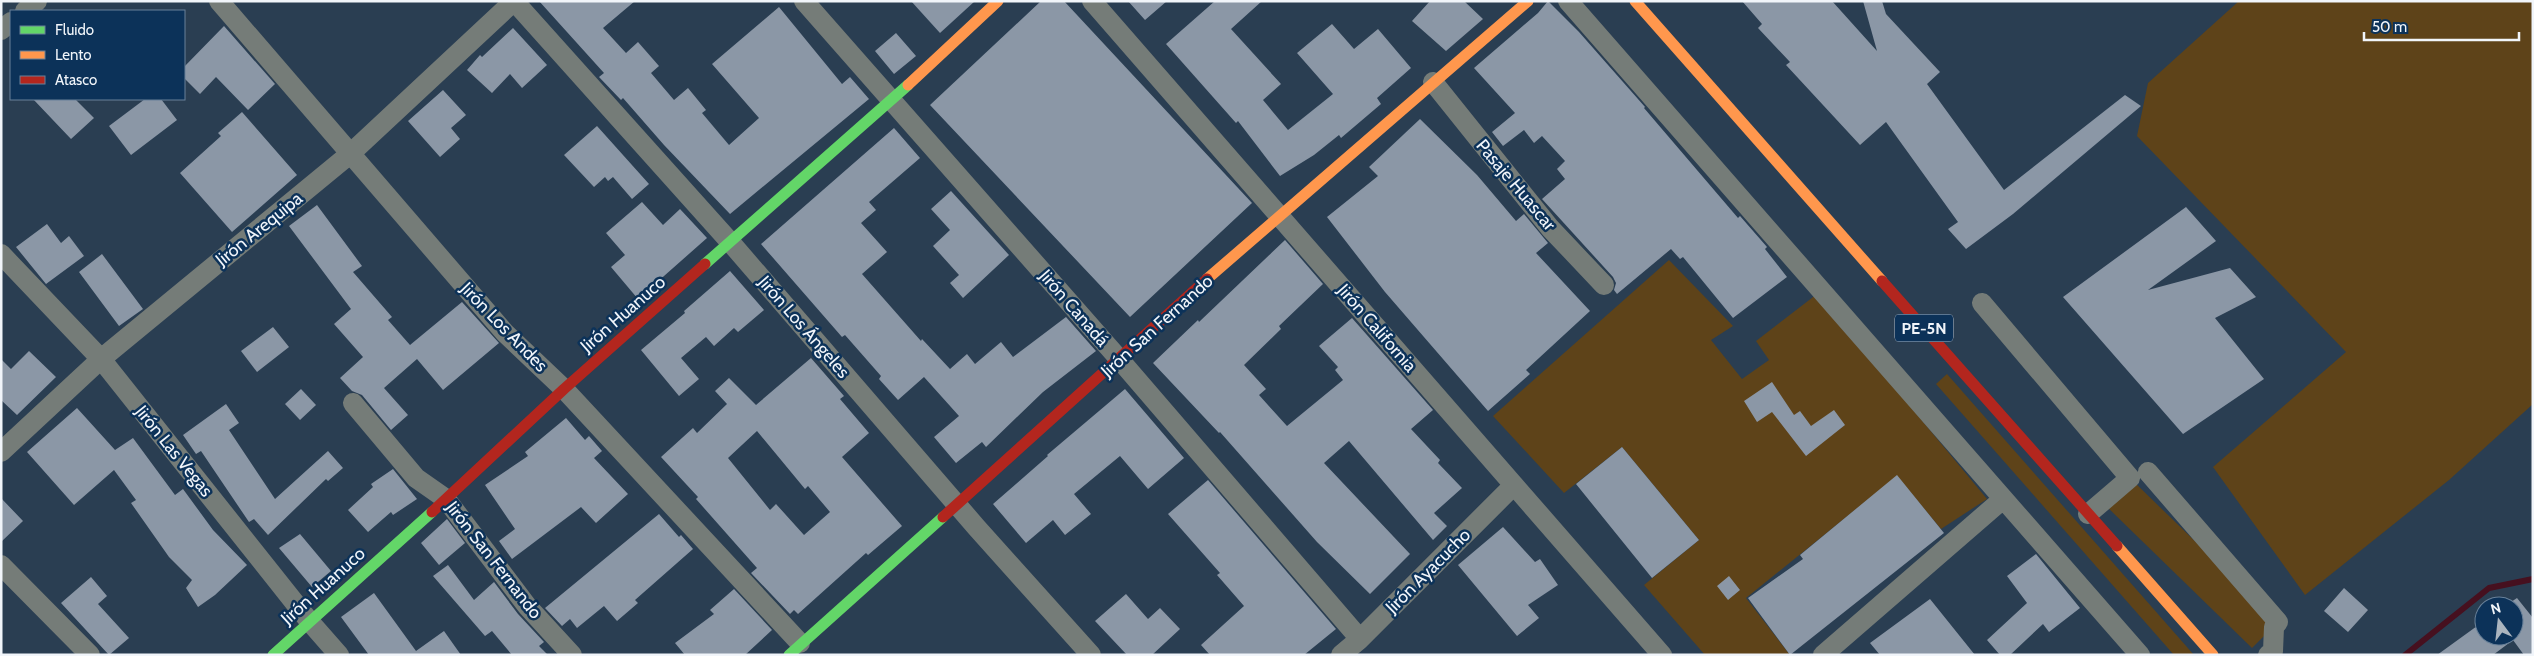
<svg xmlns="http://www.w3.org/2000/svg" width="2534" height="656" font-family="Cabin,sans-serif">
<style>
.green{fill:#5e4319}
.lines{fill:none;stroke-linecap:round;stroke-linejoin:round}
.stream{stroke:#46101f;stroke-width:6}
.building{fill:#8b97a6;fill-rule:evenodd}
.street{stroke:#757c78;stroke-width:20}
.fast{stroke:#63d668;stroke-width:11}
.slow{stroke:#ff974d;stroke-width:11}
.jam{stroke:#b3261e;stroke-width:11}
.labels{text-anchor:middle;stroke-width:5;stroke-linejoin:round;paint-order:stroke}
.shield{fill:#0c3259;stroke:#acbaca;stroke-width:1}
.shield-label{font-size:16px;font-weight:bold;fill:#f1f5fa}
.street-label{font-size:18px;fill:#f1f5fa;stroke:#0c3259}
</style>
<rect width="100%" height="100%" fill="#2a3e52"/>
<path class="green" d="M2239 1H2533V404L2449 480 2305 595 2213 467 2346 352 2137 136 2148 83Z
M1669 260 1733 326 1711 340 1742 379 1769 360 1756 341 1817 294 1987 499 1941 529 1897 476 1746 598 1790 655H1705L1644 585 1699 540 1622 447 1564 493 1493 416Z
M1947 374 2194 655H2174L1936 384Z
M2130 478 2278 622 2252 648 2104 504Z"/>
<g class="lines">
<path class="stream" d="M2405 655 2489 588 2533 579"/>
</g>
<path class="building" d="M539 1H635L603 28 626 53 638 42 659 66 651 73 674 100 688 88 706 110 702 113 729 145 759 118 712 64 779 7 842 84 850 77 869 99 730 214 664 145 623 98 621 100 599 77 604 73Z
M911 1H975L940 33Z
M1041 1H1064L1252 203 1130 317 930 105Z
M1128 1H1167L1145 20Z
M1215 1H1262L1231 29 1281 84 1263 100 1288 130 1333 94 1297 53 1332 24 1354 49 1378 29 1411 68 1377 98 1381 104 1341 138 1339 135 1314 155 1280 176 1238 121 1236 123 1166 44Z
M1430 1H1464L1483 19 1446 51 1412 21Z
M1548 1 1579 32 1645 107 1644 108 1738 218 1740 216 1767 247 1765 249 1787 277 1733 318 1683 257 1680 259 1671 249 1617 294 1614 290 1616 283 1613 277 1542 199 1565 179 1557 169 1565 161 1542 136 1534 143 1524 130 1503 146 1492 132 1515 113 1474 68 1538 13Z
M1742 1H1832L1877 51 1863 1H1882L1886 14 1940 72 1927 84 2004 190 2125 95 2141 106 2013 214 1966 249 1948 229 1958 222 1886 122 1860 145 1786 65 1790 62 1758 28 1762 24Z
M224 26 275 84 248 110 216 77 200 94 184 78V67Z
M513 28 547 65 522 88 510 74 492 93 467 70 480 55 482 57Z
M896 33 916 56 894 74 875 51Z
M443 90 466 115 451 128 460 139 440 157 408 121Z
M33 99H75L94 118 71 139Z
M145 99H161L177 120 131 155 109 126Z
M242 112 297 175 232 232 180 173 221 136 218 133Z
M1420 119 1477 175 1516 221 1524 214 1548 243 1536 253 1590 311 1526 370 1530 374 1488 411 1385 292 1327 217 1378 176 1369 167Z
M597 126 649 184 632 199 613 177 608 181 605 177 594 187 564 155Z
M894 128 920 158 869 202 876 210 861 223 887 252 862 274 921 341 922 339 950 369 967 354 975 364 1001 342 1013 357 1066 317 1096 351 1043 392 986 447 982 442 956 463 934 437 959 416 924 377 898 400 879 379 881 376 845 335 842 337 761 244Z
M951 191 1009 255 963 298 950 283 959 275 933 246 950 230 931 209Z
M642 202 663 225 680 209 707 238 638 299 611 267 625 255 606 233Z
M317 205 362 266 353 272 392 317 388 320 410 345 462 302 499 343 443 390 417 359 384 388 408 415 391 430 362 395 352 391 340 378 363 357 334 324 351 309 289 226Z
M2186 207 2216 241 2148 290 2230 268 2256 297 2215 318 2264 379 2183 434 2063 297Z
M47 224 61 243 69 236 84 256 46 284 16 247Z
M1285 240 1323 284 1279 326 1281 329 1244 365 1266 389 1259 395 1287 426 1343 380 1335 370 1338 367 1319 346 1352 318 1433 410 1411 429 1440 460 1438 463 1462 488 1434 513 1447 526 1433 540 1349 441 1324 463 1410 554 1370 594 1317 542 1220 432 1219 433 1153 363 1198 320 1199 322Z
M102 254 143 309 119 326 79 272Z
M730 271 764 310 738 332 734 328 714 346 706 337 681 358 699 379 679 396 641 350 685 313 684 311Z
M273 327 289 347 257 372 241 351Z
M29 351 56 377 17 415 1 400V359L11 369Z
M811 358 844 396 840 399 869 433 842 457 902 526 868 555 866 553 798 614 794 610 790 614 751 573 757 568 696 499 698 497 661 457 693 428 697 433 727 404 715 391 729 378 756 405ZM757 431 805 489 808 486 830 512 804 535 776 504 770 510 728 458Z
M1772 382 1794 415 1800 411 1811 426 1834 410 1845 425 1806 456 1772 412 1757 422 1744 401Z
M301 389 316 405 300 420 285 404Z
M1125 389 1184 458 1148 489 1120 456 1074 494 1091 514 1065 535 1053 520 1026 543 993 504 1048 456 1047 455Z
M226 404 239 423 229 430 275 499 328 451 343 468 328 481 326 479 268 535 254 519 249 522 201 451 196 454 183 435Z
M77 408 115 450 133 438 175 495 183 489 213 530 247 565 215 595 198 607 186 588 192 580 169 557 131 503 136 500 114 470 74 505 27 452Z
M566 418 585 440 589 436 602 451 594 458 628 494 596 523 581 507 512 559 499 541 515 529 485 485 528 456 525 452Z
M1622 447 1699 540 1652 578 1576 484Z
M393 469 417 499 393 515 391 512 368 532 348 510 373 487 371 484Z
M1897 475 1944 533 1790 655 1748 598 1803 559 1800 555Z
M1208 480 1336 629 1304 655H1210L1201 645 1244 606 1217 575 1220 573 1168 514Z
M1 498 23 521 1 542Z
M659 514 679 537 681 535 693 549 635 600 638 603 617 621 604 606 577 628 570 619 562 626 545 608Z
M447 519 465 543 439 565 421 543Z
M1503 527 1535 562 1540 559 1558 585 1528 605 1539 618 1517 636 1458 565Z
M300 534 331 571 312 587 279 548Z
M2036 554 2080 608 2049 632 2043 624 2010 655H2000L1987 640 2027 603 2007 576Z
M448 565 474 600 494 582 518 614 544 642 539 646 548 655H512L492 631 485 636 433 576Z
M1729 576 1740 590 1728 600 1717 586Z
M91 577 107 596 98 604 129 638 109 655 61 603Z
M2344 588 2368 610 2348 632 2324 611Z
M734 589 772 630 745 655H685L675 643 714 614 710 610Z
M374 593 416 651 444 631 461 655H369L341 617Z
M1126 594 1148 619 1160 608 1180 629 1152 655H1127L1095 621Z
M2517 598 2533 618V655H2524L2513 640 2493 655H2437L2484 621V636H2514V606H2505Z
M1930 599 1975 655H1880L1870 643Z"/>
<g class="lines">
<path class="street" d="M219 1 505 333 564 389 800 643
M514 1 731 243 977 528 1091 655
M804 1 1120 360 1360 639
M1092 1 1662 655
M1568 1 2140 655
M25 11 37 1
M1 30 11 22
M1433 82 1550 228 1604 285
M1 254 101 359 310 622 339 655
M1982 303 2130 478 2088 514
M353 403 416 478 446 499 527 606 572 655
M1 452 101 359 350 154 514 1
M2148 472 2278 622 2274 627 2273 651 2268 655
M1 565 90 655
M1341 655 1360 639 1514 485
M1823 655 2003 499"/>
<path class="fast" d="M705 264 908 85
M273 655 432 512
M789 655 943 517"/>
<path class="slow" d="M1635 1 1882 281
M908 85 998 1
M1207 279 1528 1
M2117 546 2213 655"/>
<path class="jam" d="M1882 281 2117 546
M432 512 564 389 705 264
M943 517 1207 279"/>
</g>
<g class="labels">
<rect class="shield" x="1895" y="314.5" width="58" height="27" rx="4"/>
<g class="shield-label">
<text x="1924" y="334">PE-5N</text>
</g>
<g class="street-label">
<text transform="translate(1516 185) rotate(50)" y="6">Pasaje Huascar</text>
<text transform="translate(259 229) rotate(-39)" y="6">Jirón Arequipa</text>
<text transform="translate(1074 308) rotate(49)" y="6">Jirón Canadá</text>
<text transform="translate(623 314) rotate(-41)" y="6">Jirón Huanuco</text>
<text transform="translate(1157 326) rotate(-42)" y="6">Jirón San Fernando</text>
<text transform="translate(504 327) rotate(46)" y="6">Jirón Los Andes</text>
<text transform="translate(804 327) rotate(49)" y="6">Jirón Los Ángeles</text>
<text transform="translate(1377 328) rotate(49)" y="6">Jirón California</text>
<text transform="translate(174 451) rotate(51)" y="6">Jirón Las Vegas</text>
<text transform="translate(494 560) rotate(52)" y="6">Jirón San Fernando</text>
<text transform="translate(1428 571) rotate(-45)" y="6">Jirón Ayacucho</text>
<text transform="translate(323 586) rotate(-42)" y="6">Jirón Huanuco</text>
</g>
</g>
<rect width="2534" height="656" fill="none" stroke="#f1f5fa" stroke-width="5"/>
<rect x="10" y="10" width="175" height="90" fill="#0c3259" stroke="#688099"/>
<rect x="20" y="26" width="25" height="8" fill="#63d668" stroke="#688099"/>
<text x="55" y="35" font-size="15" fill="#f1f5fa">Fluido</text>
<rect x="20" y="51" width="25" height="8" fill="#ff974d" stroke="#688099"/>
<text x="55" y="60" font-size="15" fill="#f1f5fa">Lento</text>
<rect x="20" y="76" width="25" height="8" fill="#b3261e" stroke="#688099"/>
<text x="55" y="85" font-size="15" fill="#f1f5fa">Atasco</text>
<g transform="translate(2499 621) rotate(345)"><circle r="24" fill="#0c3259" stroke="#688099"/>
<path d="M0-4L9 19L0 12L-9 19Z" fill="#abb5bf"/>
<text y="-8" font-size="14" font-weight="bold" text-anchor="middle" fill="#f1f5fa">N</text>
</g>
<path d="M2364 32v8h155v-8" fill="none" stroke="#f1f5fa" stroke-width="2.5"/>
<text x="2372" y="32" font-size="15" fill="#f1f5fa" stroke="#0c3259" stroke-width="4" paint-order="stroke">50 m</text>
</svg>
